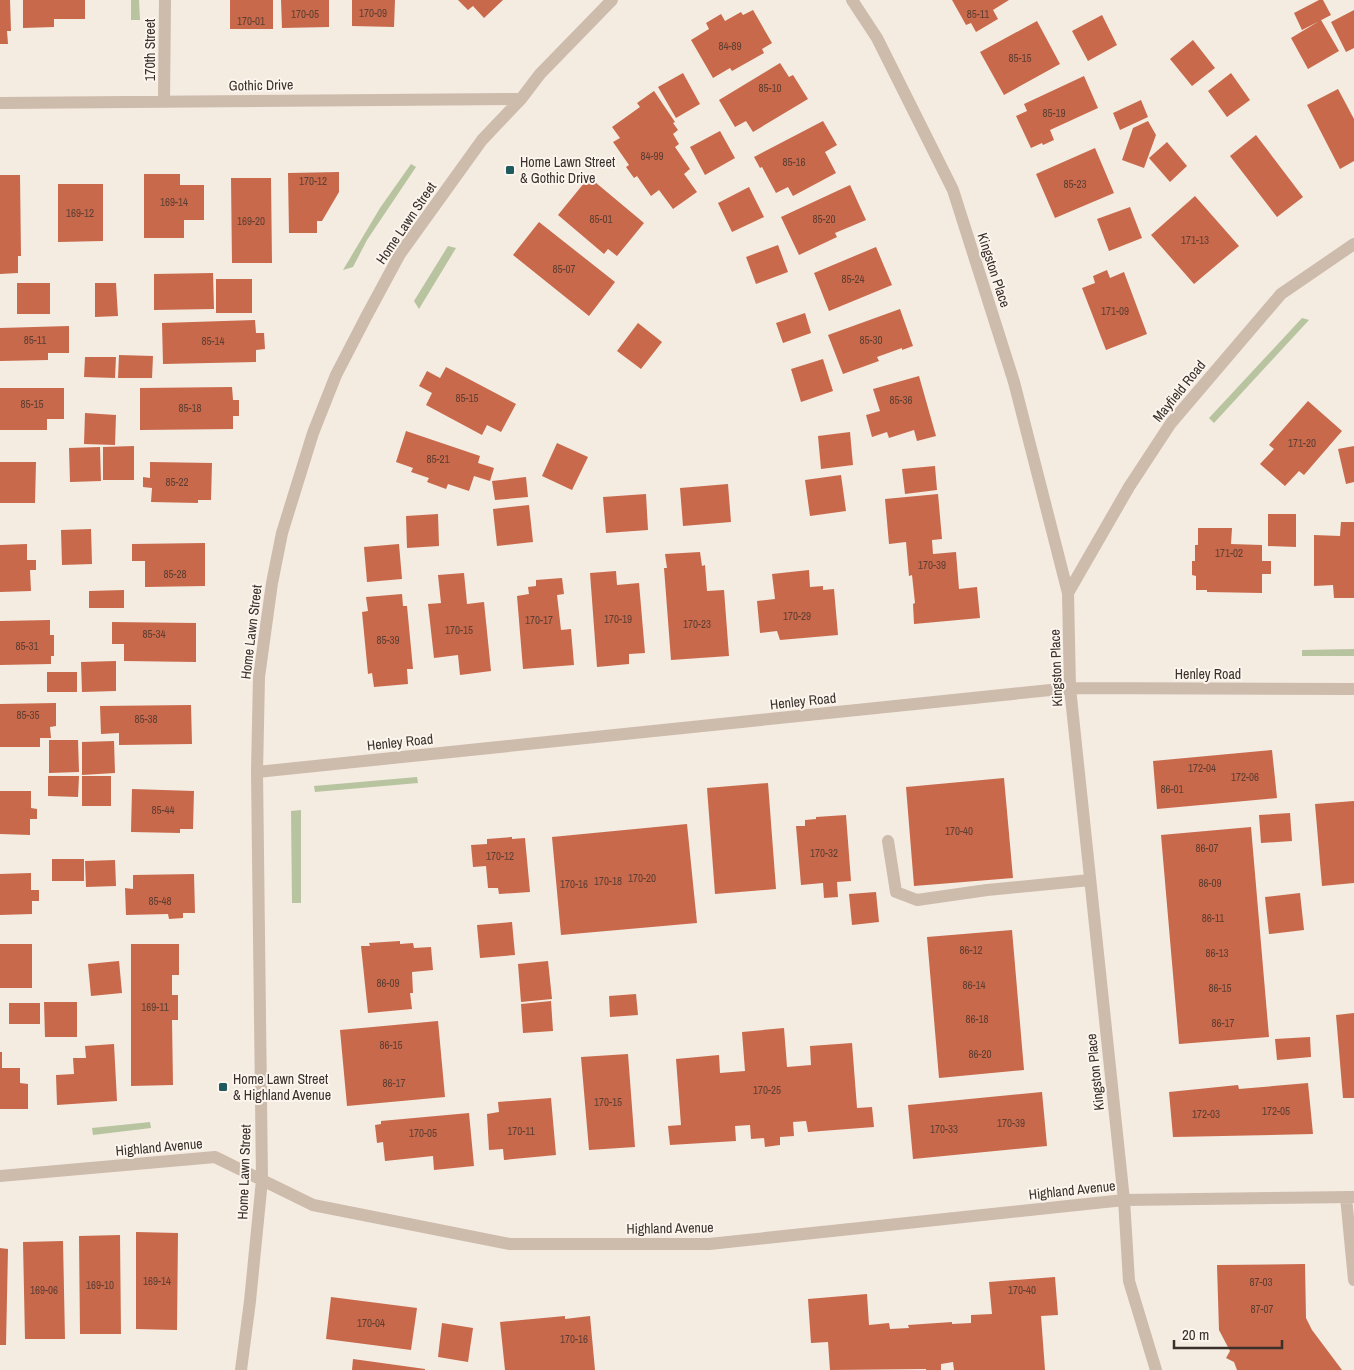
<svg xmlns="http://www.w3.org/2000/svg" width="1354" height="1370" font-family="'Archivo Narrow',sans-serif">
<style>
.green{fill:#b8c4a0}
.building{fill:#c8694b}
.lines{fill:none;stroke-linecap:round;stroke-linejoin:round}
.minor{stroke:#cdbbac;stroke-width:12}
.poi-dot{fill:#1f5a5e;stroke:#fbf5ee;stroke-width:2}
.labels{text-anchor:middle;stroke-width:4;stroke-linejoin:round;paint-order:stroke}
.number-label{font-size:11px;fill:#5e3e33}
.street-label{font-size:14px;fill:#3b302b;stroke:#fbf5ee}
.poi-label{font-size:14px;fill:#3b302b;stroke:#fbf5ee;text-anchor:start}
</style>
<rect width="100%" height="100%" fill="#f4ebe1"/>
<path class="green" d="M131 0H139L140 20H131Z
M411 164 416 167 367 240 353 267 343 270 380 208Z
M448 246 456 248 419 309 414 301Z
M1302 318 1309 320 1214 423 1209 418Z
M1354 649V656H1302V650Z
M417 777 418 783 315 792 314 786Z
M301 810V903H292L291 811Z
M150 1122 151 1128 93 1135 92 1128Z"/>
<path class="building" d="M0 0H10L11 31H7L8 44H0Z
M23 0H85V19H54V27L23 28Z
M230 0H273V29H230Z
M281 0H329V27L282 28Z
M352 0H395L394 27 352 26Z
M458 0H503L484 18 473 6 468 10Z
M952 0H1009L993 10 998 19 976 32 971 23 966 25Z
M1319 0H1323L1331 15 1302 30 1294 13Z
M753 10 772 43 762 49 764 53 732 71 730 68 713 78 691 40 709 29 706 23 721 14 725 21 741 12 743 15Z
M1354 10V48L1346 52 1331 22Z
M1102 15 1117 45 1088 61 1072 31Z
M1321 20 1339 51 1308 69 1291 38Z
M1037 21 1060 64 1004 95 980 52Z
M1193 40 1215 68 1192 86 1170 59Z
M780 63 789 77 793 75 808 99 753 132 746 121 735 127 719 100Z
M683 73 700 104 676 118 658 87Z
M1231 73 1250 100 1227 117 1208 91Z
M1084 76 1098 108 1050 130 1054 140 1043 145 1042 143 1031 148 1016 116 1027 111 1024 104Z
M1338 89 1354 119V161L1340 169 1307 105Z
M654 91 675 122 673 123 678 130 673 134 679 144 675 147 690 169 684 174 697 192 673 209 659 190 651 196 637 176 634 178 626 167 629 165 613 142 620 138 612 127 640 107 637 103Z
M1141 100 1148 117 1120 130 1113 113Z
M823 121 837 145 825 152 836 173 793 196 788 187 776 193 762 167 760 168 754 157Z
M1148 121 1156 135 1144 168 1122 160 1133 128Z
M720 131 735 158 705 175 690 147Z
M1256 135 1303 197 1277 217 1230 156Z
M1167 142 1187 166 1170 182 1149 158Z
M1095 148 1114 193 1055 218 1036 174Z
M339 172V192L322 221H317V233H289L288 173Z
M144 174H180V185H204V220H184V238H144Z
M0 175H20L21 256H18V273L0 274Z
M589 177 644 223 617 256 608 249 604 254 558 215Z
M231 178H271L272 263H232Z
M58 184H103V241L58 242Z
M850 185 866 220 835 233 837 237 799 255 781 217Z
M749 187 764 217 732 232 718 203Z
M1195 196 1239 246 1194 284 1151 235Z
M1130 207 1142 238 1109 251 1097 219Z
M539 222 615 282 589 316 513 255Z
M778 245 788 272 756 284 746 257Z
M876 247 892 285 829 311 814 273Z
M1107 270 1110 278 1124 272 1147 334 1106 350 1082 288 1095 283 1093 276Z
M213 273 214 309 154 310V274Z
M216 279H252V313H216Z
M17 283H50V314H17Z
M95 283H116L118 316 95 317Z
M900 309 913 346 902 350V348L877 357 879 361 843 374 828 335Z
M805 313 811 333 783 343 776 323Z
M255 320 256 333H264L265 349 256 350V362L163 364 162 323Z
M638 323 662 342 641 369 617 351Z
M69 326V353H48V360L0 361V328Z
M119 355 153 356 152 378H118Z
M85 357H116L115 378 84 377Z
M823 359 833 391 801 402 791 369Z
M446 367 516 404 501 432 487 425 482 435 426 405 432 393 419 386 427 371 440 378Z
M919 376 936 436 917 441 914 430 889 438 887 432 872 437 866 415 880 411 873 389Z
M232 387 233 400H239V416H233V429L140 430V388Z
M0 388H64V419H47V430H0Z
M1308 401 1342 431 1304 475 1299 471 1285 486 1260 464 1274 449 1269 445Z
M85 413 116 415 115 445 84 444Z
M406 431 480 456 478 463 494 468 490 481 474 476 469 491 448 484 446 489 427 482 429 478 411 472 413 468 396 462Z
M850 432 853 465 821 469 818 436Z
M557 443 588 457 572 490 542 476Z
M134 446V480H103V447Z
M1354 446V482L1346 484 1338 449Z
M100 447 101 481 70 482 69 448Z
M0 462H36L35 503H0Z
M150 462 212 463 211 500H198V503L151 502 152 488 143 487V477L150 478Z
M935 466 937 490 905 494 902 469Z
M841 475 846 511 810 516 805 480Z
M526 477 528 497 495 500 492 481Z
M728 484 731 522 683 526 680 488Z
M646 494 648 530 606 533 603 497Z
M938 494 942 539 932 540 933 554 956 552 959 589 977 587 980 618 914 624 913 604 915 603 912 575 909 576 906 542 889 544 885 499Z
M529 505 533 542 497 546 493 509Z
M438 514 439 546 407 548 406 516Z
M1268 514H1296V547L1268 546Z
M1341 522H1354V598H1334L1333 585 1314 586V535L1340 536Z
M1198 528H1232L1231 544 1262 545V561H1271V574H1262V593L1207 592V590H1196V576L1192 575V561H1195V545H1198Z
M91 529 92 564 62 565 61 530Z
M205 543V586L145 587V561H132V544Z
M27 544V560H36V570H30L31 591 0 592V545Z
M399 544 402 579 367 582 364 547Z
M700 552 702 566 705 565 707 591 724 590 729 656 671 660 664 568H667L665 554Z
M809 570 810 587 823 586V590L834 589 838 635 780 640 777 631 760 633 757 601 775 599 772 574Z
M616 571 617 585 639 583 645 653 629 654V664L597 667 590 573Z
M464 573 467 604 484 602 491 671 460 675 458 655 434 658 428 604 441 603 438 575Z
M562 578 564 594 557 595 561 630 571 629 574 665 523 669 517 596 529 594 528 587 536 586V580Z
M124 590V608H89V591Z
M402 594 403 606H407L413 669H407L408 684 374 687 372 673 368 674 362 612 368 611 366 597Z
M50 620V635H54V656H51V664L0 665V621Z
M112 622 196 623V662L124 661V644H112Z
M116 661V691L82 692 81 662Z
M47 672H77V692H47Z
M56 703V726L50 727 51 738H40V747H0V704Z
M191 705 192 744 119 745V733L101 734 100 706Z
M49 740H78L79 772 49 773Z
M114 741 115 773 82 775V742Z
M1272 750 1277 798 1157 809 1153 761Z
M48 776H79L78 797 48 796Z
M82 776H111V806H82Z
M1004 778 1013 878 914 886 906 787Z
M768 783 776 889 715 894 707 788Z
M132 789 194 791 193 829H180V833L131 832Z
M0 791H31V808L37 809V819H30V835L0 834Z
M1354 801V883L1322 886 1315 804Z
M1290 813 1292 841 1261 843 1259 815Z
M846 815 851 881 837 882 838 897 824 898 823 883 801 885 796 826H805V820L816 819V817Z
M687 824 697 923 561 935 552 837Z
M1251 827 1269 1037 1179 1044 1161 835Z
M512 837V839L525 838 530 892 499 894 498 888H488L486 866 473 867 471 845 487 844V839Z
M52 859H84V881H52Z
M115 860 116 886 86 887 85 861Z
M31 873V890H39V901H32V914L0 915V874Z
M194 874 195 913H183V918L169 919 168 914 126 915 125 888 133 889V875Z
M876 892 879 922 852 925 849 894Z
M1300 893 1304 930 1269 934 1265 897Z
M512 922 515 955 480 958 477 925Z
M1012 930 1024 1070 939 1078 927 937Z
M400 941V944L413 943 414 948 431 947 433 970 412 972 413 993H410L412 1009 368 1013 361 946H370L369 943Z
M0 944H32V988H0Z
M131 944H179V975H172V995H178V1020H172L173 1085 131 1086Z
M119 961 122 993 91 996 88 964Z
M548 961 552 999 521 1002 518 964Z
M636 994 638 1015 610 1017 609 996Z
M551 1001 553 1031 523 1033 521 1004Z
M44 1002H77V1037H45Z
M9 1003H40V1024H9Z
M1354 1013V1098H1343L1336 1015Z
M438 1021 445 1097 347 1106 340 1030Z
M784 1028 787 1067 811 1065 810 1046 852 1043 857 1108 872 1107 874 1127 808 1132 806 1121 793 1122 794 1136 780 1137V1145L765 1147 764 1138 751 1139 750 1125 735 1126 736 1141 670 1145 668 1126 681 1125 676 1059 719 1055 720 1073 745 1071 742 1032Z
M1310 1037 1311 1057 1277 1060 1275 1039Z
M114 1044 117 1101 57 1105 56 1075 74 1074 73 1058H86L85 1046Z
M0 1052H2V1068H20V1083L28 1084V1109H0Z
M628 1054 635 1147 589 1150 581 1057Z
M1308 1083 1313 1134 1173 1137 1169 1092 1238 1085 1239 1089Z
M1042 1092 1047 1146 913 1159 908 1105Z
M551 1098 556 1155 504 1160 503 1149 489 1150 487 1114 499 1112 498 1102Z
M469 1113 474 1166 434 1170 433 1156 385 1161 383 1142 377 1143 375 1125 381 1124V1121Z
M136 1232 178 1233 177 1330 136 1329Z
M120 1235 121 1334H80L79 1236Z
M63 1241 65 1339H25L23 1242Z
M0 1248 8 1249 6 1345H0Z
M1305 1264 1306 1318 1312 1330 1342 1370H1237L1234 1362 1226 1358 1230 1351 1219 1330 1217 1265Z
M1055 1277 1058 1315 1041 1316 1045 1370H954L953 1362 941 1364V1370H926V1369L830 1370 828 1342 811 1343 808 1299 867 1294 869 1325 889 1323 890 1329 909 1328 908 1325 952 1322V1324L971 1323V1315L992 1314 989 1282Z
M331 1297 417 1308 411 1350 326 1339Z
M565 1316V1319L590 1316 595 1370H505L500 1322Z
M442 1323 473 1328 468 1362 438 1357Z
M353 1359 425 1369V1370H352Z"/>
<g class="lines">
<path class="minor" d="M852 0 877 38 953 190 1014 382 1068 593 1070 688 1124 1200 1129 1281 1156 1370
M164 101 165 0
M0 103 521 99
M1068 593 1129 487 1171 423 1281 294 1354 244
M257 772 1070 688 1354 689
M888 841 896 892 917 900 987 890 1090 880
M0 1176 215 1157 313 1205 510 1244H709L1124 1200 1354 1197
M1346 1197 1354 1280
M241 1370 250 1301 262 1180 257 772 259 677 272 583 282 533 313 433 336 375 366 317 400 254 482 140 521 99 540 74 612 0"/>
</g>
<g class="poi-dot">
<rect x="505" y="165" width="10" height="10" rx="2.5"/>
<rect x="218" y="1082" width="10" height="10" rx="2.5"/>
</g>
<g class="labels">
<g class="number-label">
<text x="373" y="17">170-09</text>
<text x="305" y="18">170-05</text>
<text x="978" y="18">85-11</text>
<text x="251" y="25">170-01</text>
<text x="730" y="50">84-89</text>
<text x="1020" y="62">85-15</text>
<text x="770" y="92">85-10</text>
<text x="1054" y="117">85-19</text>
<text x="652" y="160">84-99</text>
<text x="794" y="166">85-16</text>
<text x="313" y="185">170-12</text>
<text x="1075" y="188">85-23</text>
<text x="174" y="206">169-14</text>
<text x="80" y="217">169-12</text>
<text x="601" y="223">85-01</text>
<text x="824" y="223">85-20</text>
<text x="251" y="225">169-20</text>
<text x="1195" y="244">171-13</text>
<text x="564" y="273">85-07</text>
<text x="853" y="283">85-24</text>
<text x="1115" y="315">171-09</text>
<text x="35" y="344">85-11</text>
<text x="871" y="344">85-30</text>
<text x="213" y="345">85-14</text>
<text x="467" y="402">85-15</text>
<text x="901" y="404">85-36</text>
<text x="32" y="408">85-15</text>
<text x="190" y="412">85-18</text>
<text x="1302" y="447">171-20</text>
<text x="438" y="463">85-21</text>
<text x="177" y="486">85-22</text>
<text x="1229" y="557">171-02</text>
<text x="932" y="569">170-39</text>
<text x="175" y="578">85-28</text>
<text x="797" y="620">170-29</text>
<text x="618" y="623">170-19</text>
<text x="539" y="624">170-17</text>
<text x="697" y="628">170-23</text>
<text x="459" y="634">170-15</text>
<text x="154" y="638">85-34</text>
<text x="388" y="644">85-39</text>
<text x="27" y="650">85-31</text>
<text x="28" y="719">85-35</text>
<text x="146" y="723">85-38</text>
<text x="1202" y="772">172-04</text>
<text x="1245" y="781">172-06</text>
<text x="1172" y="793">86-01</text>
<text x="163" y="814">85-44</text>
<text x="959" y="835">170-40</text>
<text x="1207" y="852">86-07</text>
<text x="824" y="857">170-32</text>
<text x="500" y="860">170-12</text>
<text x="642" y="882">170-20</text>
<text x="608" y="885">170-18</text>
<text x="1210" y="887">86-09</text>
<text x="574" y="888">170-16</text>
<text x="160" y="905">85-48</text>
<text x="1213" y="922">86-11</text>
<text x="971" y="954">86-12</text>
<text x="1217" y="957">86-13</text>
<text x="388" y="987">86-09</text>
<text x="974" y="989">86-14</text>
<text x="1220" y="992">86-15</text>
<text x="155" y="1011">169-11</text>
<text x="977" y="1023">86-18</text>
<text x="1223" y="1027">86-17</text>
<text x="391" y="1049">86-15</text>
<text x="980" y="1058">86-20</text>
<text x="394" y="1087">86-17</text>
<text x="767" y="1094">170-25</text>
<text x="608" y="1106">170-15</text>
<text x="1276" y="1115">172-05</text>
<text x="1206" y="1118">172-03</text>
<text x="1011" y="1127">170-39</text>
<text x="944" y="1133">170-33</text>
<text x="521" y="1135">170-11</text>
<text x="423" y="1137">170-05</text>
<text x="157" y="1285">169-14</text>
<text x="1261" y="1286">87-03</text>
<text x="100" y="1289">169-10</text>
<text x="44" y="1294">169-06</text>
<text x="1022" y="1294">170-40</text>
<text x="1262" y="1313">87-07</text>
<text x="371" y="1327">170-04</text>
<text x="574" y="1343">170-16</text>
</g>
<g class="street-label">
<text transform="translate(150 50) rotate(-90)" y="5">170th Street</text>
<text transform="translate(261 85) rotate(-1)" y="5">Gothic Drive</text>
<text transform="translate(406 223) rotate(-56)" y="5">Home Lawn Street</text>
<text transform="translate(994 270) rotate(72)" y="5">Kingston Place</text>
<text transform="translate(1179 391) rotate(-51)" y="5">Mayfield Road</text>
<text transform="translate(251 632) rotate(-83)" y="5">Home Lawn Street</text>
<text transform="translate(1056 668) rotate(-92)" y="5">Kingston Place</text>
<text x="1208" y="679">Henley Road</text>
<text transform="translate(803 701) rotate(-6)" y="5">Henley Road</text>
<text transform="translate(400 742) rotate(-6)" y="5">Henley Road</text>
<text transform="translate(1095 1072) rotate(-96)" y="5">Kingston Place</text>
<text transform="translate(159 1147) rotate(-5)" y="5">Highland Avenue</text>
<text transform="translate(244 1172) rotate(-88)" y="5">Home Lawn Street</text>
<text transform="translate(1072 1190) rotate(-6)" y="5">Highland Avenue</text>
<text transform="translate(670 1228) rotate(-1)" y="5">Highland Avenue</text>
</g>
<g class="poi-label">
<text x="520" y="167">Home Lawn Street<tspan x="520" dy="16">&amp; Gothic Drive</tspan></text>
<text x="233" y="1084">Home Lawn Street<tspan x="233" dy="16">&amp; Highland Avenue</tspan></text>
</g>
</g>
<path d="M1174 1340v8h108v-8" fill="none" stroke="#3b302b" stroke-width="2.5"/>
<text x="1182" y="1340" font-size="15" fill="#3b302b" stroke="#fbf5ee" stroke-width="4" paint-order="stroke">20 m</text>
</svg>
